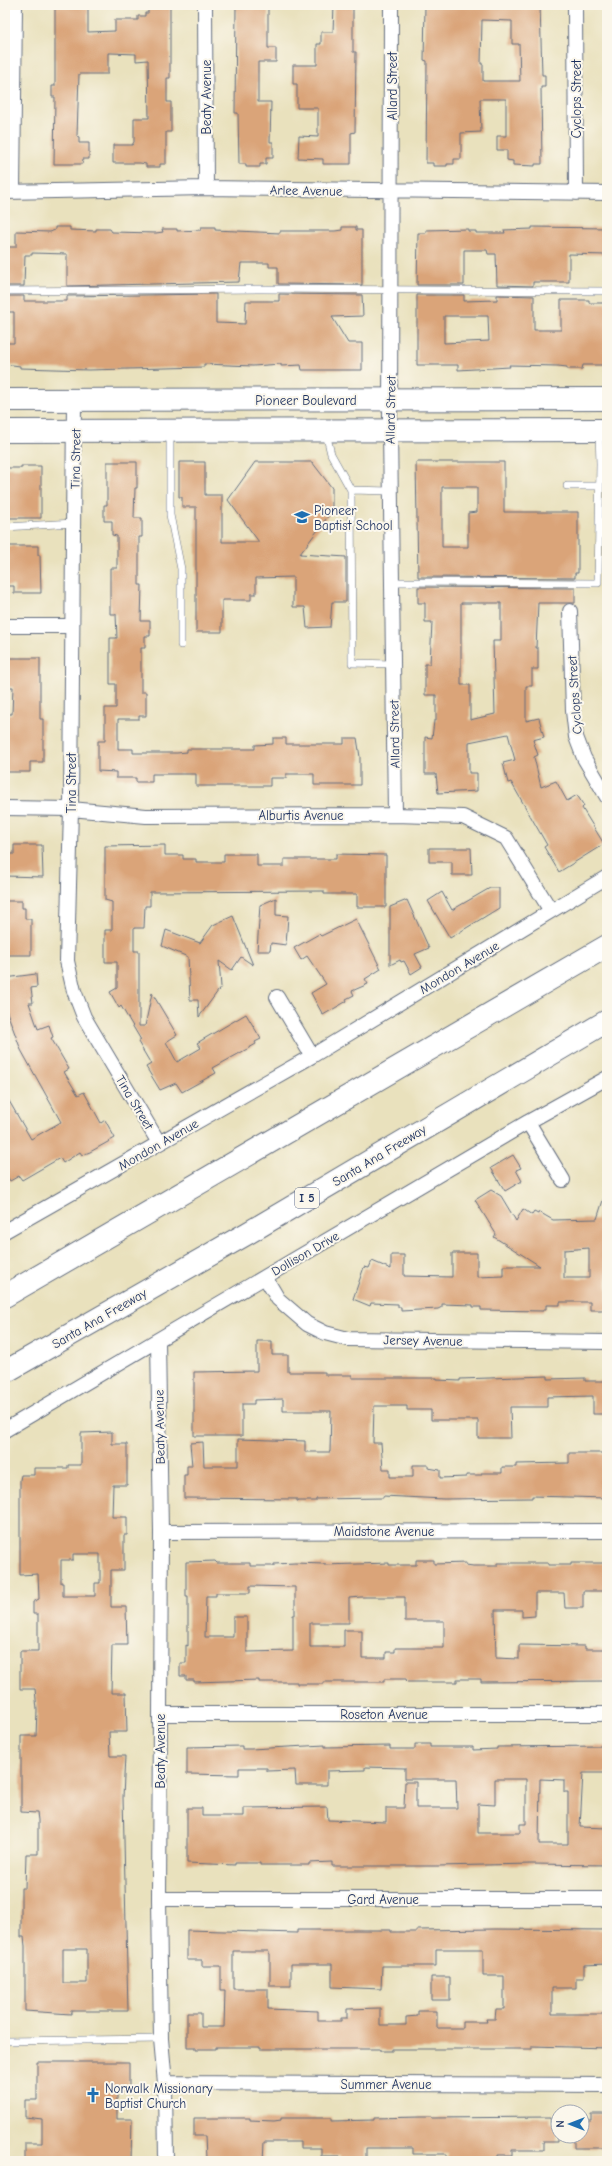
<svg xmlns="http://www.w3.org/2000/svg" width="612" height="2166" font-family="'Comic Neue',sans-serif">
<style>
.building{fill:#daa479;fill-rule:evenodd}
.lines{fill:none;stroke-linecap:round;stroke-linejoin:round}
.lane-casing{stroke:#636d7f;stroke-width:8}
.street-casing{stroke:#636d7f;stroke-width:16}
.primary-casing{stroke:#636d7f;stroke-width:24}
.highway-casing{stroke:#636d7f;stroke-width:24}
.lane{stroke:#fff;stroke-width:7}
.street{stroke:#fff;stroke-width:14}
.primary{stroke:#fff;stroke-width:22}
.highway{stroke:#fff;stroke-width:22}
.labels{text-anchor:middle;stroke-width:4;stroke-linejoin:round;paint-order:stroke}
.shield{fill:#fbf7ec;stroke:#5e6b89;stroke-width:1}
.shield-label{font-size:12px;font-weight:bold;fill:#1b2f5e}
.street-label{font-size:13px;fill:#1b2f5e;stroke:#fbf7ec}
.poi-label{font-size:13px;fill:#1b2f5e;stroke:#fbf7ec;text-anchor:start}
</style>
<rect width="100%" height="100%" fill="#fbf7ec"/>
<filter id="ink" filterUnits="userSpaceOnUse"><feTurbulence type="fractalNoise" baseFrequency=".025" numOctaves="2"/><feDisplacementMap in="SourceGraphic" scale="8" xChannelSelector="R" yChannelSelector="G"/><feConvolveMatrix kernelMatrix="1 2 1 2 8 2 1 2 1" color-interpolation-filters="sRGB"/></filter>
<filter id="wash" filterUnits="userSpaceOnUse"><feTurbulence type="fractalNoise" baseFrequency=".012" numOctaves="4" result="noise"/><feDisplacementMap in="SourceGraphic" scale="16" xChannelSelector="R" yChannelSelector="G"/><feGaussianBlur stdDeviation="0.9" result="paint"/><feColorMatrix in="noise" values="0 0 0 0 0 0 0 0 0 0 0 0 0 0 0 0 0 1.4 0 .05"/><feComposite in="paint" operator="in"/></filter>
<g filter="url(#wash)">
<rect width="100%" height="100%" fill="#e9e1bd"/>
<g id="blocks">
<path class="building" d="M55 5H88V32L115 31V20H138V16H145V13H148V5H170V78H167V102H171V132H166V164H160V167H146V164L140 163H113V145H132L134 142V118H149L148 60 136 61V54L111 53H108V74H79L77 136 79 137V143H89V159H83L82 164H54L55 97H52V86H55Z
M236 5H268V48H276V62H258V102H271L270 142H273V158H266V164H260V167H246V164H239L238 113H235Z
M334 5H353V52H356L355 132 351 133V164H323V159L298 158 299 136 318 137V108H297V84H293V65H317V44H321V32H333Z
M425 5H540L542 75H545V87H541L542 164H535V166L513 165V161L507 160V150H497V136H506V99H480L481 132 461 133V159H454V164H447V166H433V163H426L427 61 424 60ZM482 20 512 21V44H519L520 81H483V64H481Z
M55 227H70V230L96 231V229H110L112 232 156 233 163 232 162 229H177V231L201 230V227H215V230L280 233V231H335L342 230V227H356V230H362V285L278 284V267H269V263H241L239 282 67 286V254L32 253V255H25L24 286H5V247H16V231L50 232 55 230Z
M532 227 607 228V255L569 254V282H533V286L497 285 496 254H488L487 250H464V285H417L418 233H426V230L468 229V231H476V233H505L504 230 532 229Z
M216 294V323L245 324 246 301H279V294L362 295 363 316 332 317 348 343H362V370H302L301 365 281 366V364L253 366 204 364V367L89 370 20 368V366L5 364V343H14V312H5V296H24V301H67V296Z
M417 295H464V301L497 300V295L534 296V330H561V300H589V303H607V365H583L582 369H567V367L558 366 509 365 510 367 458 370V365H417ZM444 316H488L489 341 444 343Z
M107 462H137V488H135L134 518H142V537H139V585H142L141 621H150V636H145V648H141V692H146V716H139V719H118V749H133V753H177L187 752V749H255V745L273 744V738H286V744H344V738H357L360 757V785H314V774H286V778H270V786H196V774H152V782H136V778H116V772L98 771V741H105V708H116V684H110V638H117L116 614H110V568H117V536L112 535V521H104V505H107Z
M179 462H205V495H222V542H259L228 500 255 462H312L332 488V511L300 554 346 557V602H332L330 627 307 628 305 607H293V577L256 578V594H251V600H222V632H196V507H182V497H179Z
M416 462H504V512H578V573H575V578L418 577ZM442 487H477V512L468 513V547H442Z
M21 466H41V518H5V468H21Z
M5 546H38V555H40L41 593H14V586H5Z
M418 587 575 588V603H538L536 648H538V669H532V686H526V721L539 718 544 737 533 740 538 755 534 757 541 787 556 781 567 801 577 795 584 806 582 808 604 844 559 872 544 847 547 845 511 782 508 783 503 763 515 760 508 734 469 742V773H477V791L438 793 436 774H425V737L432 738 434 721H436V695H425V664H430L432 622H425V603H418ZM461 603H501V641H493L495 714 470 720V685H461Z
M5 658H40V719H43V762H30V772H5V714H12L13 687H5Z
M14 845H42L43 877 5 876V854H14Z
M165 845V855H183V859H196V862H224V854H257V866H284V859H336V854L386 855V907H357V894H324V891L150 892V906H145L144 928H134V951H139V1026H145L152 993 177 1035 166 1042 177 1062 201 1048 197 1043 246 1014 261 1039 255 1042 256 1044 213 1068 216 1073 182 1092 176 1083 160 1090 146 1067 151 1064 138 1042 141 1040 121 1006 119 1008 110 992 117 988V962H105V930H112V902L105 900V846Z
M429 848H471L472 875H452V862H429Z
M490 888H499V908L450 938 428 901 442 892 452 910Z
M276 898V915L288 916 286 945 271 943 270 951H257L260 905Z
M407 900 429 948 415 954 422 967 411 974 404 961 401 962 400 960 390 965V907Z
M5 901H22V908H25V919H31V955H5Z
M233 916 253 965 241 957 232 970 219 961 221 987 199 1017 198 1000H190L188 957 162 946 166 930 200 943 213 925Z
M356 919 381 969 365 979 368 984 352 991 354 995 346 999 347 1001 323 1015 311 993 326 984 307 956 301 960 294 948 319 934 321 936Z
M36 974 37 987 31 988 33 1003H29L38 1029 49 1025 53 1037 51 1038 69 1069 64 1072 78 1095 84 1092 101 1123 105 1120 115 1138 90 1152 82 1155 80 1152 63 1163 60 1158 22 1180 19 1176 10 1181 5 1173V1094L31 1139 61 1122 21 1050 5 1007V978Z
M513 1155 521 1168 516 1170 522 1181 505 1191 491 1168Z
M491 1190 501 1196 516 1221 523 1209 532 1215 534 1212 538 1214 539 1212 553 1220 597 1219 605 1194H607V1310H590V1302H560V1305H546V1309H543V1311L481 1310V1307H473V1305L442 1304V1307L438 1309 401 1311V1307H398V1304L371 1303 370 1306 353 1299 364 1267 369 1268 372 1261 391 1269V1255H404V1276L452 1277V1253H477V1277L503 1276V1266H540L494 1237 496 1234 475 1200ZM589 1248V1278H564V1250Z
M257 1341H272V1355H288V1372H325V1375H352V1378H437V1380L460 1381V1379L548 1376V1379L585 1378V1381H607V1414H593V1396L547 1397V1407H510L511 1438H478V1420H431V1410H407V1406H374L373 1443H381L383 1469H390V1477H413V1465H428V1468L440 1470V1478L466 1477V1475H481V1473H502V1467H516V1464L569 1463V1453H606L607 1498 532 1496V1498L444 1499 383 1496V1498L316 1499V1501H297V1499L184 1498V1475H187V1466H192L190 1443 203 1442 204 1466H238V1439L305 1441V1452H330L331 1411H283V1399L254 1400V1404H242V1436H194V1372L257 1371Z
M112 1432V1444H127V1485H113L112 1517H127V1535H124V1570H111V1607H126L127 1645H112L111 1693H126L127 1732H109L110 1756H125L123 1797 128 2011H71V2014L25 2011V1946L24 1937H21V1888H25L26 1854H38V1820L37 1813 21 1812V1736H36L37 1710 35 1689H20V1651H38V1614H33V1602L39 1599 38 1574 20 1575V1480L21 1475H34V1468H68V1465H81V1433ZM73 1554H100V1583H95V1596H63V1583H61V1560H73ZM63 1949H87V1983H63Z
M416 1560H434V1564L466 1563V1565L473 1566H497V1563H548V1565H571V1563H607V1591H583V1608H565L564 1593H535V1616L522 1617V1610H495L496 1658 519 1659V1645L585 1646V1649H607L606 1681 481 1682V1679H457V1682H407L406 1679H384V1682H324V1684H297V1682H259V1680L194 1682V1680H186V1676H180V1663H186V1645L188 1646V1596H186V1562L215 1561 217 1563H250V1566H274V1564L295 1563 324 1564V1565L389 1563V1565H416ZM250 1586 295 1587V1615H293V1651L247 1652V1617H233V1637H205L206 1596H216V1593H250ZM361 1597H405V1621H444V1648H395V1652H386V1658H362V1630H344V1647H310V1623H349V1598Z
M415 1744H430V1747H473V1750L497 1749V1747L607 1746V1773H583L580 1827 607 1828V1865L532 1864 437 1866H332V1862L309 1863V1865H260V1863H235V1865L187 1863V1808H202V1816H244V1808L327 1807 328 1820 386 1822V1808H404L405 1782H416V1808H457L456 1779H405V1768L365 1767V1770L327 1771V1785H296L295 1770 267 1771V1768H239V1775L187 1774V1747L242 1746V1749H251L325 1745V1747L390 1746V1749H415ZM495 1779H526V1824H520V1833H478V1804L495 1805ZM540 1779 564 1780V1792H568V1844H539Z
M496 1929 607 1930V1964L584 1965V1978H576V1988H552V2014H607V2048L532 2046V2049H392V2051H380V2049H260V2047H216V2049H196V2047H187V2013H201V2027H224L225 1990H221V1966H202V1960H187V1930L297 1933V1930H391V1932H417V1930ZM436 1949H483V1976H504V2009H496L495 2019H486L487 2022H463V2028H437V2011H418V2016L406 2017V2025H380V2008L347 2009V2018H341V2021H318V2011L268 2009V1989H233V1951H268L270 1954V1986H291V1964H332V1987L381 1989 382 1966H436Z
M431 1977H450V2000H431Z
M37 2062H129V2091H117V2119H132L131 2161H37V2159H25V2143H42V2119L25 2117V2100H37Z
M591 2114H607V2148H574V2136H582V2120H591Z
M420 2117H431V2118L550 2117 551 2123H558V2142H543V2150H512V2155H498V2161H482V2158H447V2154H413V2148H366V2161H340V2156H321V2148H301V2142H264L263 2161H209V2159H206L205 2136H194V2118H250V2120L274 2121 281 2120V2118H332V2121L374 2120V2118Z"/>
</g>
</g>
<g filter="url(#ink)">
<use href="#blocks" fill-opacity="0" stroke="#636d7f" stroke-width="1"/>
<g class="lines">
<defs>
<path id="lane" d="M5 291 263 289 607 291
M170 433V515L181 569V645
M326 433 331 454 351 490 352 663 393 664
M567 486H600
M351 490 390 491
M5 527 74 523
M392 582 598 583 600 464 599 432
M5 2041 161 2039"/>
<path id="street" d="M205 5 206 188
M391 5 390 430 395 815
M575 5 576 193
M5 192 206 188 607 193
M13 192 15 5
M74 399 71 809 67 961 74 991 84 1017 159 1143
M570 611 573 711 576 737 584 758 607 797
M5 626H72
M5 808 71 809 146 816 395 815 463 817 506 838 551 911
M277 997 312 1056
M528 1122 563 1180
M5 1231 312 1056 607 877
M265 1277 278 1299 307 1324 325 1333 348 1339 607 1342
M158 1340 161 1532 159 1899 161 2039 165 2083 166 2161
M5 1430 528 1122 607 1078
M161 1532 607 1531
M161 1714H607
M159 1899H607
M165 2083 607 2085"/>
<path id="primary" d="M5 400 607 399
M5 431 607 430"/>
<path id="highway" d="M5 1296 607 946
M5 1372 248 1233 607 1021"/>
</defs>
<use href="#lane" class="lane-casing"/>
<use href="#street" class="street-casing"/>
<use href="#primary" class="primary-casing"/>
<use href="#highway" class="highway-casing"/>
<use href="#lane" class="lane"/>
<use href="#street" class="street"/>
<use href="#primary" class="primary"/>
<use href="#highway" class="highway"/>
</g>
</g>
<defs>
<symbol id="school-bare" viewBox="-9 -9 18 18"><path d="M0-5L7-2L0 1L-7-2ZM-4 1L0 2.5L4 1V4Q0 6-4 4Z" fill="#1f6fb2" stroke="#fbf7ec" stroke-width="2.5" paint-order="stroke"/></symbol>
<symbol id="church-bare" viewBox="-9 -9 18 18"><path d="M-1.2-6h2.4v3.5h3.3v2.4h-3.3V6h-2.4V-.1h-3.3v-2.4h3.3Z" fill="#1f6fb2" stroke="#fbf7ec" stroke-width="2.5" paint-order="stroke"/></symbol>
</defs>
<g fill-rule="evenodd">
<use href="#school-bare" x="291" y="506" width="22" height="22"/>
<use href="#church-bare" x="82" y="2084" width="22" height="22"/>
</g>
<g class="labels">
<rect class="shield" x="295" y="1188" width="24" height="20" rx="3"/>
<g class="shield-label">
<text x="307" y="1202">I 5</text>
</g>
<g class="street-label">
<text transform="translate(392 86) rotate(-90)" y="5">Allard Street</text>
<text transform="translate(206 97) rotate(-90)" y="5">Beaty Avenue</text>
<text transform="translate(576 99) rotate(-90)" y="5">Cyclops Street</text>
<text transform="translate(306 190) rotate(1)" y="5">Arlee Avenue</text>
<text x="306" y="405">Pioneer Boulevard</text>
<text transform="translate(390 410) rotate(-89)" y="5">Allard Street</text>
<text transform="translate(75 459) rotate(-89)" y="5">Tina Street</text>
<text transform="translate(574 695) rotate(-94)" y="5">Cyclops Street</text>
<text transform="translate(394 734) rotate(-91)" y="5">Allard Street</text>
<text transform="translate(71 783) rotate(-90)" y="5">Tina Street</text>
<text x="301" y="820">Alburtis Avenue</text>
<text transform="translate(459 967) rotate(-31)" y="5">Mondon Avenue</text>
<text transform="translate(135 1102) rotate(59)" y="5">Tina Street</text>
<text transform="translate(158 1144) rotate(-30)" y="5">Mondon Avenue</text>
<text transform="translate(379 1155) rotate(-31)" y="5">Santa Ana Freeway</text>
<text transform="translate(305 1253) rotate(-30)" y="5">Dollison Drive</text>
<text transform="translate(99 1318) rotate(-30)" y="5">Santa Ana Freeway</text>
<text transform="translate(423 1340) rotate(1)" y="5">Jersey Avenue</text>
<text transform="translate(159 1427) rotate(-91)" y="5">Beaty Avenue</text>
<text x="384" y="1536">Maidstone Avenue</text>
<text x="384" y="1719">Roseton Avenue</text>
<text transform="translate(160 1751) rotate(-90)" y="5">Beaty Avenue</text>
<text x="383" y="1904">Gard Avenue</text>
<text x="386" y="2089">Summer Avenue</text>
</g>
<g class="poi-label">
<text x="314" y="515">Pioneer<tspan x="314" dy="15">Baptist School</tspan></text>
<text x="105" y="2093">Norwalk Missionary<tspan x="105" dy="15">Baptist Church</tspan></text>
</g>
</g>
<rect width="612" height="2166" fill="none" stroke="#fbf7ec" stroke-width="20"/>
<g transform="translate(570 2124) rotate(270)"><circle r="19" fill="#fbf7ec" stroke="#a1a7b3"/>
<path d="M0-3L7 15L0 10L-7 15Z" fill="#1f6fb2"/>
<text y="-6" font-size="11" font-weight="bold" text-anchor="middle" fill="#1b2f5e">N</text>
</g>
</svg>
